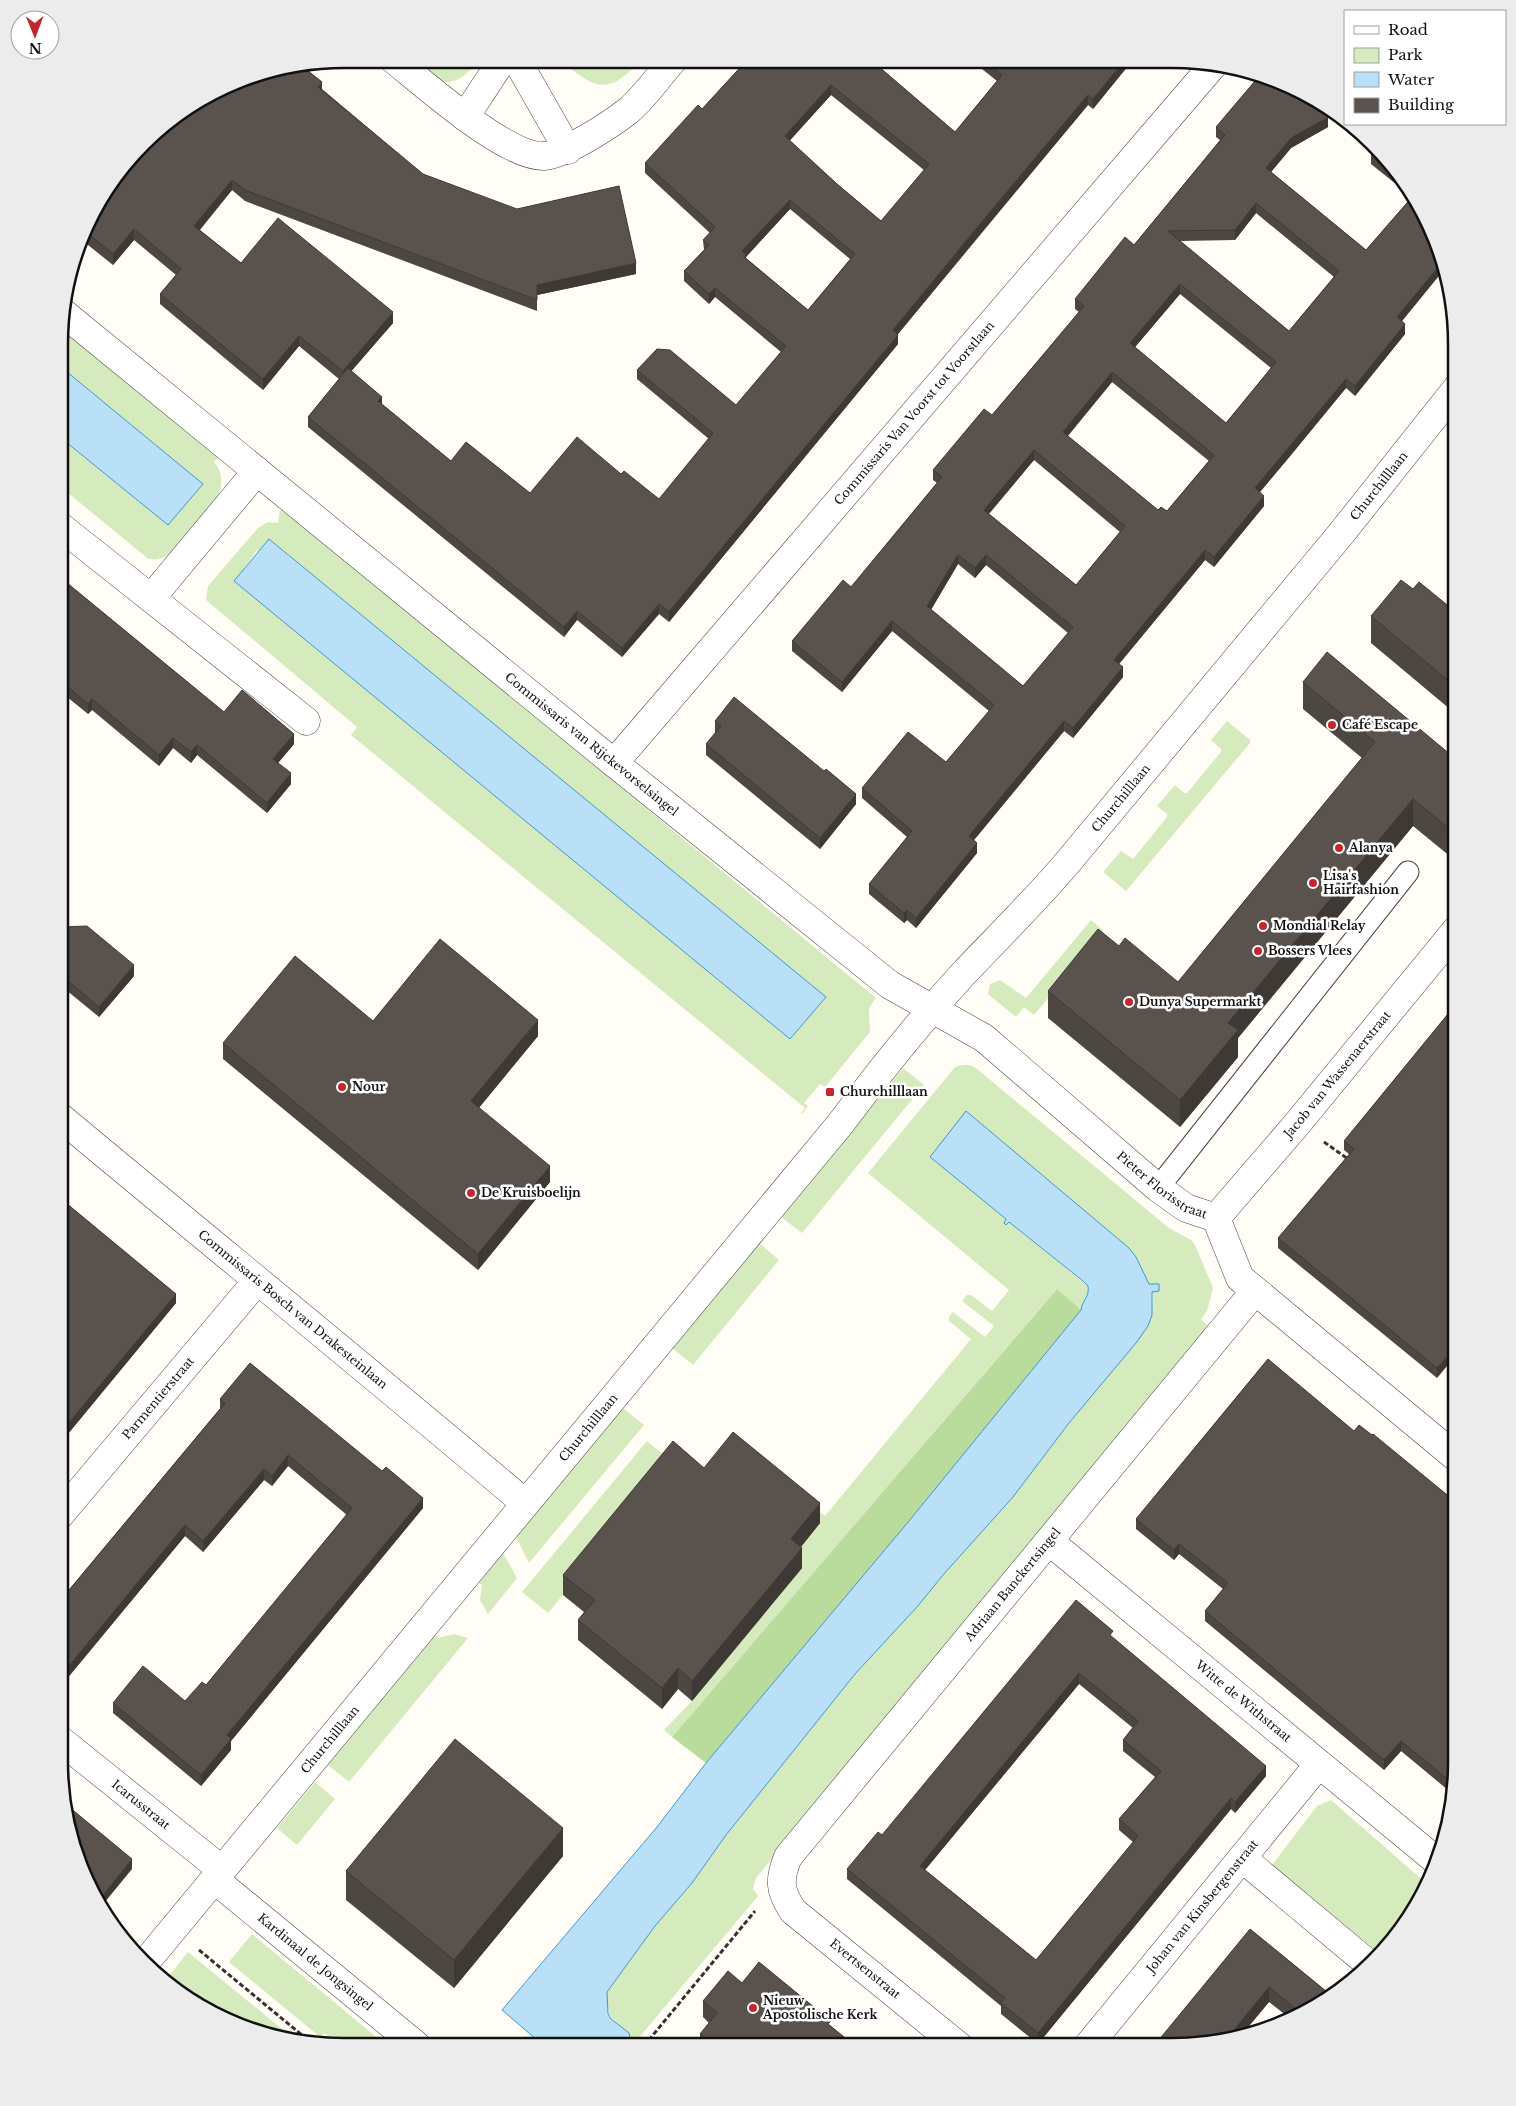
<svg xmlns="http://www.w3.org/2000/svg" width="1516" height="2106" font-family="'Libre Baskerville',serif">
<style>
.green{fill:#d5ebbd;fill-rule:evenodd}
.forest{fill:#b9dc9c}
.water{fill:#b9e0f7;stroke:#3f96cf}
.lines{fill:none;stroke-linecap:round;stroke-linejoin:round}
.lane-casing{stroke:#444;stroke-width:23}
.street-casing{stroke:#444;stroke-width:29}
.path{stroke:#333;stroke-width:3;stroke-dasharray:5 2.5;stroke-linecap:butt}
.lane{stroke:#fff;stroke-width:21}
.street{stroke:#fff;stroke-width:28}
.wall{fill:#4d4742;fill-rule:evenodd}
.shaded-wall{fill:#3f3936}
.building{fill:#5a524d;stroke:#3f3936;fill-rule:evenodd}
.poi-dot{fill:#c4262e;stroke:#fff;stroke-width:2}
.labels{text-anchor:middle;stroke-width:5;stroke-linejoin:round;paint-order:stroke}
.street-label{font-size:12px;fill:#111;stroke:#fff}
.poi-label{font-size:12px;font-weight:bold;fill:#111;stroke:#fff;text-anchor:start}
.rim{fill:none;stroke:#111;stroke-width:2.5}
</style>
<rect width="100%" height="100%" fill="#fffdf5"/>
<path class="green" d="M406 59H477C471 73 455 86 439 81 428 78 416 66 406 59Z
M560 59 641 60C608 96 595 90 560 59Z
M61 326 219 456 214 462C223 473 223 484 218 496L169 555C161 559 156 561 147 558L61 487V438L168 525 203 484 61 367Z
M280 510 293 517 876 998 869 1008 870 1032 825 1087 820 1084 804 1103 808 1106 802 1114 801 1113 805 1108 351 735 357 727 206 600 208 586 258 528 268 522 278 523ZM269 539 825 997 790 1039 235 581 257 550 259 551Z
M1227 721 1250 740V743L1126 891 1103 872 1121 851 1133 859 1167 817V814L1157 806 1175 785 1184 793H1187L1221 752V749L1211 740Z
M1091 920 1104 931 1034 1015 1024 1007 1016 1017 988 994 990 984 1000 980 1026 998Z
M963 1065H970L977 1069 1169 1228 1191 1240 1195 1245 1213 1288 1207 1311 1201 1319 1210 1328 756 1878 753 1889 758 1896 632 2046 629 2033C608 2017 609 2018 607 1992L655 1926 692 1883 726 1835 855 1674 917 1607 943 1575 1013 1497 1069 1423 1136 1343 1153 1304 1152 1291 1159 1284H1149L1136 1257 1129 1248 954 1127 1006 1220 1004 1223 1006 1224 1009 1222 1088 1286C1089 1296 1082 1301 1081 1310L1056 1290 672 1737 664 1730 692 1701 791 1559 803 1499 825 1516 971 1339 949 1321V1317L953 1312 985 1337 994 1326 962 1301 967 1295H971L992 1311 1009 1290 868 1173 955 1067Z
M903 1068 924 1085 802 1233 781 1217Z
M759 1243 779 1260 693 1365 672 1348Z
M623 1408 644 1425 529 1563 516 1537Z
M647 1441 672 1462 548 1613 522 1592Z
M503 1553 517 1578 488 1614 480 1600 482 1585 479 1583Z
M454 1634 468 1638 349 1782 328 1765 435 1635 438 1638Z
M315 1782 335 1799 297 1845 277 1828Z
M1331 1800 1427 1884 1409 1921 1380 1954 1272 1865 1317 1806Z
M252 1934 386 2045H331L334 2041 324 2033 320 2037 229 1962Z
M188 1952 298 2042 235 2026 170 1989 164 1982Z"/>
<path class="forest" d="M1057 1289 1081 1310 909 1521 706 1763 672 1737Z"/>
<path class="water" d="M61 367 203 484 168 525 61 438Z
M269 539 826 997 790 1039 234 581Z
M966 1111 1129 1248 1136 1257 1149 1284H1159V1291L1152 1292V1315L1148 1326 1136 1343 1069 1423 1013 1497 943 1575 917 1607 855 1674 726 1835 692 1883 655 1926 607 1992 608 2013 611 2019 629 2033 632 2046H544L502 2010 657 1827 706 1763 909 1521 1081 1310C1082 1301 1090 1296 1088 1286L1083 1281 1009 1222 1006 1225 1004 1223 1006 1219 930 1157Z"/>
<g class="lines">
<defs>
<path id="lane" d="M1158 1188 1408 872"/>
<g id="street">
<path d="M393 59C423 83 508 159 545 156 567 153 610 125 628 111 644 98 659 76 673 60"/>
<path d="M516 59 568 150"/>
<path d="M465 117 503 59"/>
<path id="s1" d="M61 311 614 763 890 985 984 1038 1158 1188 1186 1208 1216 1218 1240 1278 1457 1458"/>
<path d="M61 527 306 721"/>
<path d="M152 597 257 471"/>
<path id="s2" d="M614 763 1215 63"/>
<path id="s3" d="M60 1117C215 1246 371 1373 525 1503"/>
<path id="s4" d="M1216 1218 1297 1124 1457 929"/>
<path id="s5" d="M59 1516 257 1281"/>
<path id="s6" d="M1049 1541 1438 1862"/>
<path id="s7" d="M59 1739 222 1870"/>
<path d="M1242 1858 1370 1965"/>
<path id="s8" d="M214 1879 416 2045"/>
<path id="s9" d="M145 1963 841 1123C880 1071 920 1021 964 973 999 936 1035 901 1068 862L1340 535 1457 388"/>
<path id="s10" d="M960 2047 793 1911C779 1890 779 1879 788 1857L1255 1291"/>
<path id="s11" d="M1087 2047 1319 1764"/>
</g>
</defs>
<use href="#lane" class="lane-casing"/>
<use href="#street" class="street-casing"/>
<path class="path" d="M1324 1142 1348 1159
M199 1950 314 2045
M644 2046 755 1911"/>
<use href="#lane" class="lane"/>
<use href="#street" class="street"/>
</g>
<path class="wall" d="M871 60 955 132 997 81 972 61H1132L1093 109 1088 105 990 222 898 334V344L669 622 659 614 622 657 577 620 564 637 308 427V417L339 379 299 346 263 390 160 304V294L176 275 134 240 113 265 83 241 97 201 322 89 423 174 636 274 537 295V311L245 201 232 190 200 230 241 263 393 323 351 371 382 404 451 461 530 493 621 474 659 499 709 439 637 379V370L736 405 781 352 715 297 709 304 684 281V271L704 250 703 240 710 233 645 173V163L702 109ZM831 95 924 170 881 221 837 184 789 141ZM790 209 850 259 808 310 746 258V257Z
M1216 127H1328L1291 148 1271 172 1366 250 1412 197 1371 164V154L1376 148 1355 131V127L1387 156 1428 218 1446 267 1402 321 1405 334 1355 396 1346 388 1292 454 1260 492 1264 506 1214 567 1205 560 1119 664 1123 677 1073 738 1064 731 974 840 977 853 916 928 907 920 904 923 869 894V884L907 837 862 798V788L946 762 989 711 892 631 842 692 792 651V641L851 587 937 483 933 480V470L992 415 1079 312 1075 309V299L1134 245 1220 140 1216 137ZM1256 213 1334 277 1289 331 1180 241 1235 240ZM1180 294 1271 368 1226 423 1135 347ZM1112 382 1209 461 1167 511 1158 510 1068 436ZM1034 460 1120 532 1076 585 989 514ZM958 564 975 578 986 565 1068 633 1023 686 931 610Z
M61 578 224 712 294 744 278 763 291 784 267 813 197 755 191 763 173 748 159 766 92 710 88 714 61 692V660L62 658 61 656Z
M1413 589 1457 613V715L1371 643V616Z
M1303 682 1457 760V862L1413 826 1238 1038V1057L1180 1127 1048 1018V991L1119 946 1178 982 1362 758 1303 709Z
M715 721 856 804 820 849 706 755V744L715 733Z
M60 927 134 976 99 1017 60 985Z
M1457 1003 1437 1378 1278 1248V1238L1349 1154 1344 1150V1141Z
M373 1021 538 1036 479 1108 550 1182 478 1270 223 1059V1043Z
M60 1198 176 1303 67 1435 59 1429Z
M1268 1359 1457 1781 1454 1795 1401 1751 1384 1770 1205 1621V1611L1223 1589 1179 1554 1174 1560 1136 1529V1519Z
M220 1399 423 1508 231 1741V1750L201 1786 113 1713V1703L185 1701 206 1685 347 1515 288 1466 272 1486 264 1480 203 1552 185 1536 65 1681 59 1677V1602L220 1409Z
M704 1468 820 1523 801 1547 802 1568 692 1701 678 1689 662 1709 578 1640V1620L584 1612 563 1595V1575Z
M1113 1638 1266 1776 1235 1813 1231 1809 1038 2044 1001 2014V2006L847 1879V1869ZM1079 1684 1133 1728 1123 1740V1751L1155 1777 1119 1819V1830L1133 1842 1036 1960 925 1870Z
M563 1856 454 1988 346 1900V1871Z
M1250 1929 1332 1996 1298 2018 1292 2020 1269 2002 1239 2038 1173 2047Z
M742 1983 831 2026 855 2046H700V2034L709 2023 703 2017V2001Z"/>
<path class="shaded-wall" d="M1124 61H1132L1093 109V99Z
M322 82V93L318 87Z
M831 85V95L785 146V136Z
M1088 95V105L893 340V330Z
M1328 117V127L1291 148 1266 178V168L1291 138Z
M232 180V190L194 236V226Z
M790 200V209L746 257V264L742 251Z
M1256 203V213L1235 240V230Z
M134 229V240L113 265V254Z
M1444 260 1446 267 1397 327V317Z
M636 263V274L537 295V311V285Z
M1180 284V294L1130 353V343Z
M715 288V297L709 304V294Z
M393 312V323L343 381V371Z
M1405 324V334L1355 396V386Z
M898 335V344L669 622V612Z
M299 336V346L263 390V379Z
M1112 372V382L1063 441V432Z
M1346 379V388L1255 498V488Z
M382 397V406L378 401Z
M1034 450V460L984 519V510Z
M1264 496V506L1214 567V557Z
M1205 550V560L1114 670V660Z
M958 555V564L927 616V606Z
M986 555V565L975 578V568Z
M659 604V614L622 657V648Z
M577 611V620L564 637V627Z
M892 621V631L842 692V682Z
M1123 667V677L1073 738V728Z
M92 699V710L88 714V704Z
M1064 721V731L969 846V836Z
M294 734V744L273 769V759Z
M173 738V748L159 766V755Z
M197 745V755L191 763V752Z
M291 773V784L267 813V803Z
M856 794V804L820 849V838Z
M1413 799V826L1238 1038V1057L1180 1127V1100L1228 1023Z
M977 843V853L916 928V918Z
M65 899V910L60 916V905Z
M907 910V920L904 923V913Z
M134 965V976L99 1017V1007Z
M538 1020V1036L471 1117V1101Z
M550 1166V1182L478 1270V1254Z
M176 1294V1303L67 1435V1425Z
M1457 1345V1354L1437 1378V1368Z
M288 1455V1466L272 1486V1476Z
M264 1469V1480L203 1552V1541Z
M423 1498V1508L231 1741V1750L201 1786V1775L227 1735Z
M820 1503V1523L791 1559V1539Z
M185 1525V1536L65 1681V1671Z
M1179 1544V1554L1174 1560V1550Z
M802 1548V1568L692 1701V1681Z
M678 1668V1689L662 1709V1688Z
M1079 1673V1684L920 1876V1866Z
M1401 1741V1751L1384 1770V1760Z
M1266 1766V1776L1235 1813V1802Z
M1231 1798V1809L1038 2044V2033Z
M563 1828V1856L454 1988V1960Z
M132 1859V1869L100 1908 97 1902Z
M1269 1987V2002L1239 2038 1226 2040Z"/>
<path class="building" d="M747 60H871L955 132 1002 75 984 61H1124L1093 99 1088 95 990 212 893 330 898 335 669 612 659 604 622 648 577 611 564 627 308 417 348 368 382 397 378 401 451 461 466 442 530 493 577 437 621 474 624 471 659 499 713 433 637 370 657 349 670 350 736 405 786 346 715 288 709 294 684 271 709 245 703 240 715 227 645 163 698 105 702 109ZM831 85 929 164 881 221 837 184 785 136ZM790 200 855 254 808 310 744 257 746 254 742 251Z
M302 66 322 82 318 87 423 174 517 209 619 186 636 263 537 285V300L245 190 232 180 194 226 241 263 278 218 393 312 343 371 299 336 263 379 160 294 181 269 134 229 113 254 86 232 97 201 156 129 252 74Z
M1260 75 1282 81 1288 84 1328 117 1291 138 1266 168 1366 250 1413 196 1428 218 1444 260 1397 317 1405 324 1355 386 1346 379 1255 488 1264 496 1214 557 1205 550 1114 660 1123 667 1073 728 1064 721 969 836 977 843 916 918 907 910 904 913 869 884 912 831 862 788 908 732 946 762 994 705 892 621 842 682 792 641 843 580 851 587 942 477 933 470 984 409 992 415 1038 361 1084 306 1075 299 1125 237 1134 245 1225 135 1216 127ZM1256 203 1339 271 1289 331 1168 231 1235 230ZM1180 284 1276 362 1226 423 1130 343ZM1112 372 1214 455 1167 511 1161 507 1158 510 1063 432ZM1034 450 1125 526 1076 585 984 510ZM958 555 975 568 986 555 1073 627 1023 686 927 606Z
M1377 147 1387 156 1402 179 1371 154Z
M61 578 224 712 242 690 294 734 273 759 291 773 267 803 197 745 191 752 173 738 159 755 92 699 88 704 61 681V660L68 651 61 646Z
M1401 580 1413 589 1419 582 1457 613V688L1371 616Z
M1327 652 1457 760V835L1413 799 1228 1023 1238 1030 1180 1100 1048 991 1098 929 1119 946 1125 938 1178 982 1323 805 1375 742 1303 682Z
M734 697 824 771 826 769 856 794 820 838 706 744 721 726 715 721Z
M60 895 65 899 60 905Z
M87 926 134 965 99 1007 60 974V927Z
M440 939 538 1020 471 1101 550 1166 478 1254 223 1043 295 956 373 1021Z
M1457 1003V1345L1437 1368 1278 1238 1354 1149 1344 1141Z
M60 1198 176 1294 67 1425 59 1419Z
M1268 1359 1354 1431 1359 1425 1372 1435 1373 1434 1457 1503V1781L1456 1786 1401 1741 1384 1760 1205 1611 1228 1583 1179 1544 1174 1550 1136 1519Z
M250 1363 382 1471 386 1467 423 1498 227 1735 231 1739 201 1775 113 1703 143 1666 185 1701 202 1682 206 1685 352 1508 288 1455 272 1476 264 1469 203 1541 185 1525 65 1671 59 1666V1602L225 1403 220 1399Z
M733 1432 820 1503 791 1539 802 1548 692 1681 678 1668 662 1688 578 1620 595 1600 563 1575 673 1441 704 1468Z
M1076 1600 1113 1631 1110 1635 1266 1766 1235 1802 1231 1798 1038 2033 1001 2003 1005 1998 847 1869 878 1832 882 1835ZM1079 1673 1138 1721 1123 1740 1161 1771 1119 1819 1138 1836 1036 1960 920 1866Z
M455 1739 563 1828 454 1960 346 1871Z
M63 1802 132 1859 97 1902 88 1888 64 1818Z
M1250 1929 1332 1996 1303 2015 1269 1987 1226 2040 1173 2047H1153Z
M759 1962 831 2021 828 2024 855 2046H715L700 2034 717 2013 703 2001 728 1971 742 1983Z"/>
<g class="poi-dot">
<circle cx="1332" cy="725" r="5"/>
<circle cx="1339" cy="848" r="5"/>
<circle cx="1313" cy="883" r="5"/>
<circle cx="1263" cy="926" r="5"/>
<circle cx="1258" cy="951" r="5"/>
<circle cx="1129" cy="1002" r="5"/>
<circle cx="342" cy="1087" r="5"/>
<rect x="825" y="1087" width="10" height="10" rx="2.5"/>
<circle cx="471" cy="1193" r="5"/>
<circle cx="753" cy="2008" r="5"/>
</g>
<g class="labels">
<g class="street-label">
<text dy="4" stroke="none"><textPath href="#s2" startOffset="461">Commissaris Van Voorst tot Voorstlaan</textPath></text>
<text dy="4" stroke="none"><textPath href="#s9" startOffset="1925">Churchilllaan</textPath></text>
<text dy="4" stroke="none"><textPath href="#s1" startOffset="685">Commissaris van Rijckevorselsingel</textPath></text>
<text dy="4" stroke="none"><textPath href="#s9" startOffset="1520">Churchilllaan</textPath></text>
<text dy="4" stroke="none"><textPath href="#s4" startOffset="188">Jacob van Wassenaerstraat</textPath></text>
<text dy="4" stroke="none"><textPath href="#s1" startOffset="1408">Pieter Florisstraat</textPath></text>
<text dy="4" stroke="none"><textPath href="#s3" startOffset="302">Commissaris Bosch van Drakesteinlaan</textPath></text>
<text dy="4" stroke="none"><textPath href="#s5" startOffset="154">Parmentierstraat</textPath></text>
<text dy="4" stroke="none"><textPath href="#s9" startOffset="695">Churchilllaan</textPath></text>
<text dy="4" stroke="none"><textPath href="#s10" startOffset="626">Adriaan Banckertsingel</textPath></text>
<text dy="4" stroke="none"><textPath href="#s6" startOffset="252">Witte de Withstraat</textPath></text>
<text dy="4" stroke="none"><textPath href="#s9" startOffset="290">Churchilllaan</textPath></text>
<text dy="4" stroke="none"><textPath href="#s7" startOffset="105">Icarusstraat</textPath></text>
<text dy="4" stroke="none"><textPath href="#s11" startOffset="182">Johan van Kinsbergenstraat</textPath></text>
<text dy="4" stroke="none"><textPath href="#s8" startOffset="131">Kardinaal de Jongsingel</textPath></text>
<text transform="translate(865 1969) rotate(39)" y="4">Evertsenstraat</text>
</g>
<g class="poi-label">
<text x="1342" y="729">Café Escape</text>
<text x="1349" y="852">Alanya</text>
<text x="1323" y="880">Lisa's<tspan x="1323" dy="14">Hairfashion</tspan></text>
<text x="1273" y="930">Mondial Relay</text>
<text x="1268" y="955">Bossers Vlees</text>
<text x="1139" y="1006">Dunya Supermarkt</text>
<text x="352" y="1091">Nour</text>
<text x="840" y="1096">Churchilllaan</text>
<text x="481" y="1197">De Kruisboelijn</text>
<text x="763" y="2005">Nieuw<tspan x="763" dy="14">Apostolische Kerk</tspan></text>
</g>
</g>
<path d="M0 0H1516V2106H0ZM344 68H1172A276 276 0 0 1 1448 344V1762A276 276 0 0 1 1172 2038H344A276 276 0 0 1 68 1762V344A276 276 0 0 1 344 68Z" fill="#ececec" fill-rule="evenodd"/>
<path class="rim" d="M344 68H1172A276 276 0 0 1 1448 344V1762A276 276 0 0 1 1172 2038H344A276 276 0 0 1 68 1762V344A276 276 0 0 1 344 68Z"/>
<rect x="1344" y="10" width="162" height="115" fill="#ffffff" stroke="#a0a0a0"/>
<rect x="1354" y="26" width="25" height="8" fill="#ffffff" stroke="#a0a0a0"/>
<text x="1388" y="35" font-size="15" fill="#111111">Road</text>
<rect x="1354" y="48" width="25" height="15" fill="#d5ebbd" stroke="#a0a0a0"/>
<text x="1388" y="60" font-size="15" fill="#111111">Park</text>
<rect x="1354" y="72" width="25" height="15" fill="#b9e0f7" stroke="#a0a0a0"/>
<text x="1388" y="85" font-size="15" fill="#111111">Water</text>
<rect x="1354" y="98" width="25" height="15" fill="#5a524d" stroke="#a0a0a0"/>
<text x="1388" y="110" font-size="15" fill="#111111">Building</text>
<g transform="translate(35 35) rotate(179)"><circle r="24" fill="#ffffff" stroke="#a0a0a0"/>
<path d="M0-4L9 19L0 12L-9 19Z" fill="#c4262e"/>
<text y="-8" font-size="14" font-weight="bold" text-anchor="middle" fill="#111111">N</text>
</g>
</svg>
